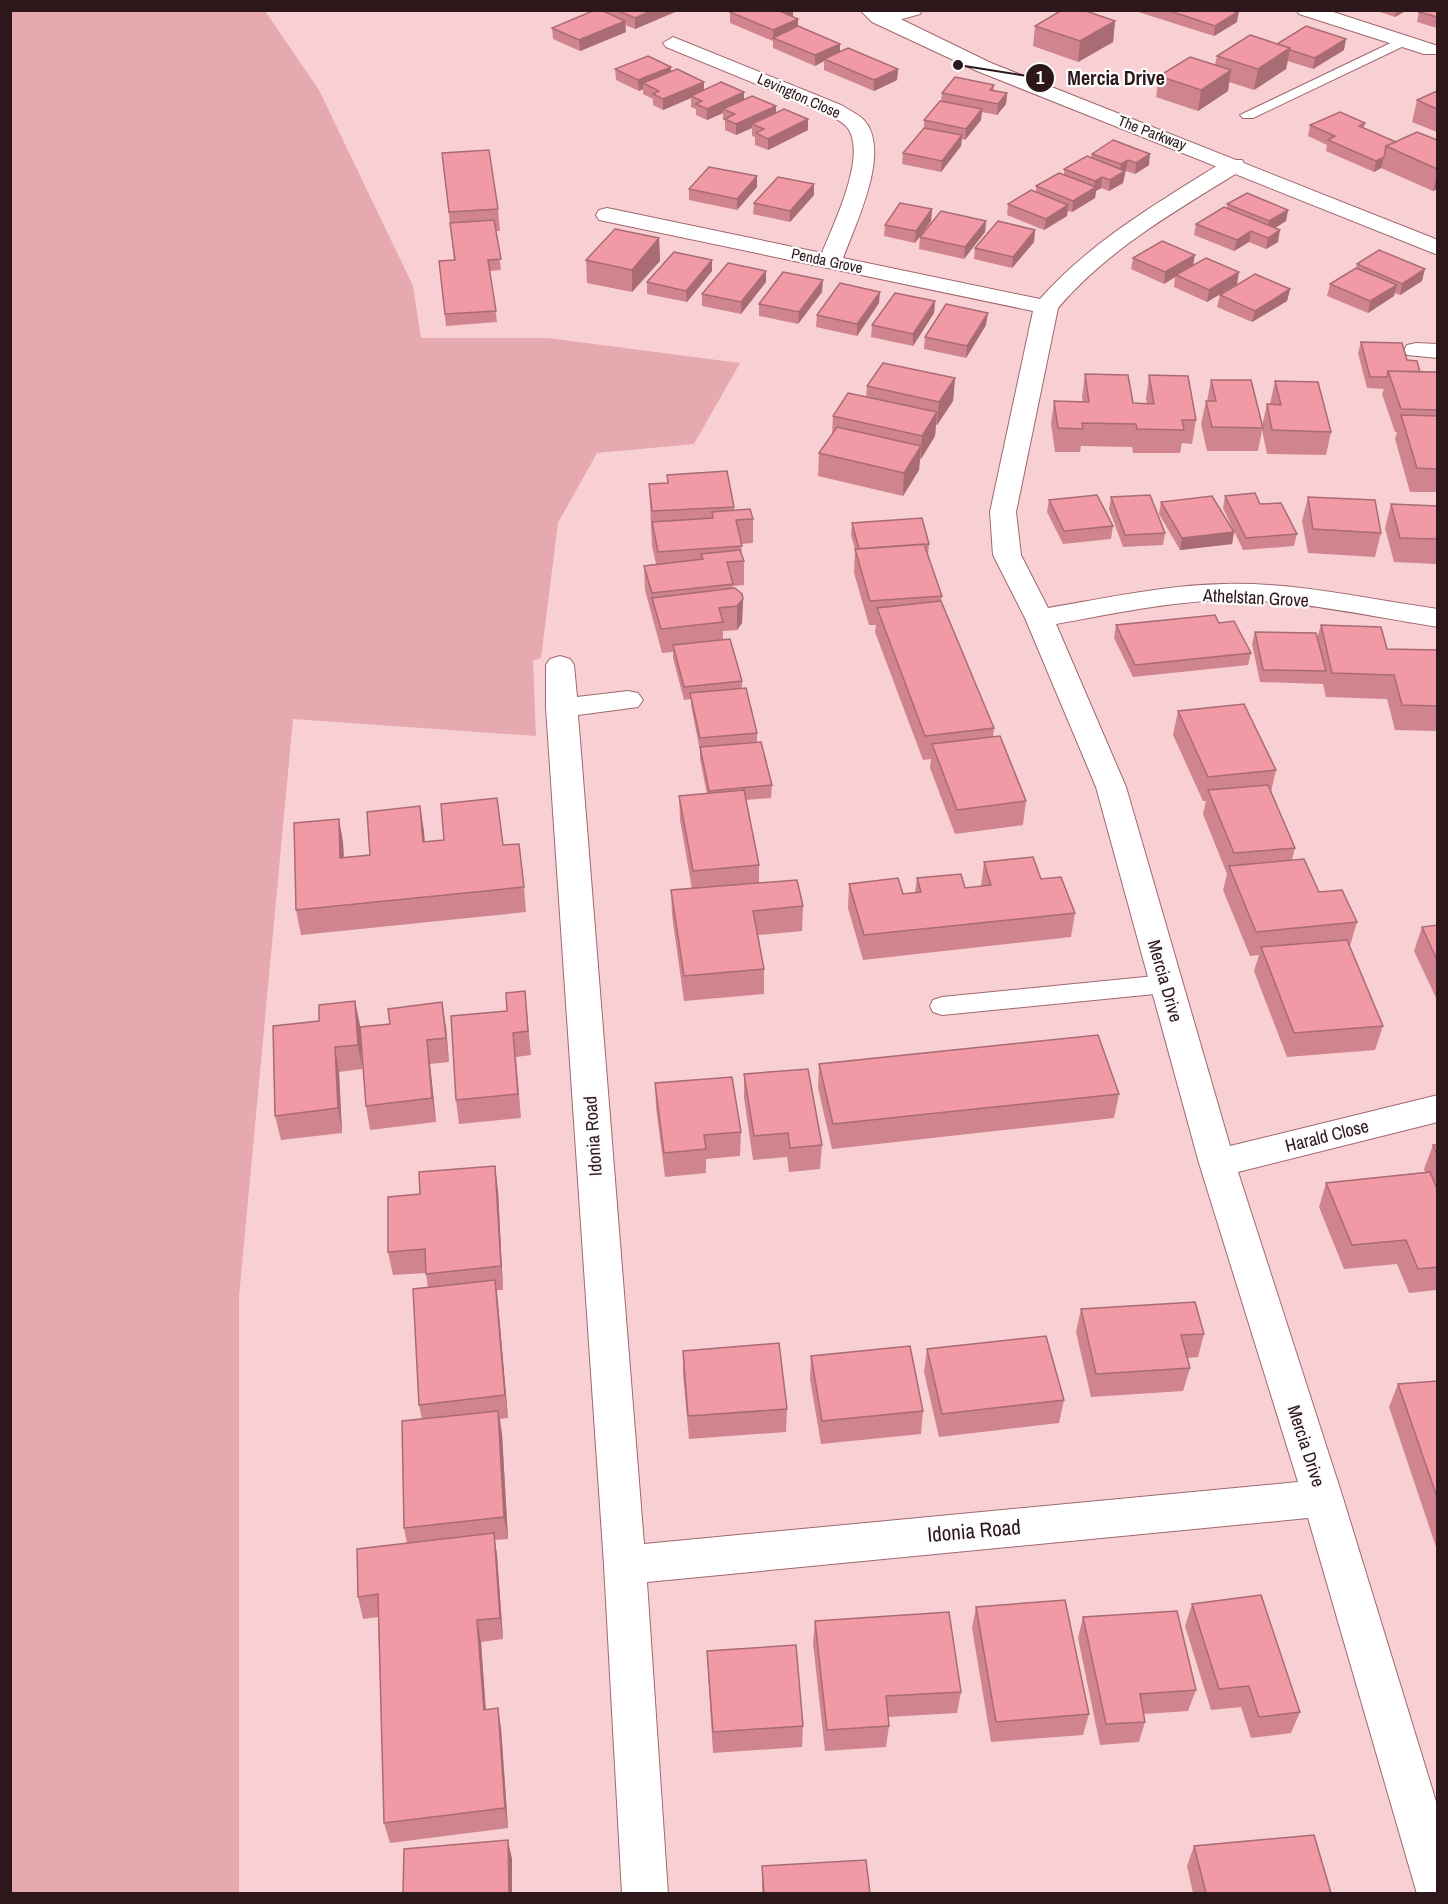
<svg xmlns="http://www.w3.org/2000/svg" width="1448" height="1904" font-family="'Archivo Narrow',sans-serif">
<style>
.green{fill:#e7a9b0}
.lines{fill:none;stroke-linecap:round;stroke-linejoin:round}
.lane-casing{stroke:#a1676e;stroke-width:2}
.street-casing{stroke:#a1676e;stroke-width:2}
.secondary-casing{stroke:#a1676e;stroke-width:2}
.lane{fill:#fff;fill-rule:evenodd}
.street{fill:#fff;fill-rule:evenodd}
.secondary{fill:#fff;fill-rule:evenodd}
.wall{fill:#cf848e}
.shaded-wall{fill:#a96b74}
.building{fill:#f199a5;stroke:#a96b74;stroke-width:1.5}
.labels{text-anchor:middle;stroke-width:4.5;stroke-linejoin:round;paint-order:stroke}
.far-street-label{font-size:15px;fill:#2e171a;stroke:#fcfcfc}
.street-label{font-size:18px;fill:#2e171a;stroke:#fcfcfc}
.near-street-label{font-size:21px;fill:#2e171a;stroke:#fcfcfc}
.leader{fill:none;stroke:#2e171a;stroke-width:2}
.callout-dot{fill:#2e171a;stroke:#fcfcfc;stroke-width:2}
.mark-label{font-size:18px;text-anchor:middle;font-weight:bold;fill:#fff}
.callout-label{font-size:20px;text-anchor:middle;font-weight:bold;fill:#2e171a;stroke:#fcfcfc;stroke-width:4.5;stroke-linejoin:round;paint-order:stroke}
</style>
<rect width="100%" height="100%" fill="#f8d0d4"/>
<path class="green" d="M11 10 265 11 319 90 413 286 421 338H548L740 363 694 444 597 453 558 523 541 658 533 661 536 736 293 719 239 1297V1893H11Z"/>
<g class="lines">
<defs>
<path id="lane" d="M1403 37 1410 41 1408 44 1253 118H1243L1240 115Z
M1165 975 1174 978 1177 984 1174 990 1165 993 942 1015 933 1012 930 1006 933 1000 942 997Z"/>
<path id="street" d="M890 10H922L920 14 881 25 871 19 874 15Z
M1297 10H1327L1438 46V54H1424L1299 14Z
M673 37 841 105C849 110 858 114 864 120 892 151 855 225 843 258L1040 299C1092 240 1161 201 1226 160H1242L1245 165 1242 170C1177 210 1108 249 1058 308L1016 512 1021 555 1048 608C1106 598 1165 585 1224 584 1296 582 1367 599 1438 609V627C1367 616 1295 599 1224 600 1167 602 1111 614 1056 624L1126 787 1230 1146 1438 1095V1122L1238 1172 1343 1498 1438 1808V1894H1417L1415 1887 1308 1518 647 1582 668 1894H622L604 1565 546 708V665L550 659 560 656 570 659 574 665 577 697 628 691 638 693 643 700 638 707 578 715 644 1544 1298 1482 1199 1163 1096 787 1025 618 993 555 990 512 1033 311 599 220 596 215 599 210 607 208 822 253C833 225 866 159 849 130 845 123 834 118 827 113L666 47 663 43Z
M1416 343 1438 344V358L1407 355 1404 350 1407 345Z"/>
<path id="secondary" d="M860 10H882L991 63 1438 240V255L977 71 872 22Z"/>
</defs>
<use href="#lane" class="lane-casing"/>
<use href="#street" class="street-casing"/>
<use href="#secondary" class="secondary-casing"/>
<use href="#lane" class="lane"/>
<use href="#street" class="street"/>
<use href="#secondary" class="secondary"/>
</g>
<path class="wall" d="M604 10H675V12L635 29 625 25 626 32 580 51 553 39 552 28 604 12Z
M793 10V17L798 19V27L840 44V52L898 69 897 80 874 91 824 70V61L815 66 773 48V41L730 23V12Z
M1132 10H1235L1237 22 1214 36Z
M1374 10H1407L1395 17Z
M1437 10V28L1417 22 1419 12Z
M1115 21 1113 42 1078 62 1033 46 1035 26Z
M1277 44 1344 50 1313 69 1288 61 1286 69 1254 90 1229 82 1228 91 1198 111 1156 97 1159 76 1215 65 1217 56Z
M615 69 671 72 704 82V90L744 92V99L776 113 808 130 768 150 755 145V137L752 136V128L736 135 725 130V120H723V113L707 120 696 115V109L691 107V98L663 110 653 105V99L643 94V89L639 91 616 80Z
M994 85V91L1007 93 1006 104 997 115 982 112 981 120 965 140 962 139 961 146 941 172 902 164 903 153 924 128V120L941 101 942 93Z
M1437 91V132L1412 122 1417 100Z
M1365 123 1364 128 1396 142 1437 140V189L1433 191 1381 168 1374 172 1326 151 1327 145 1308 136 1310 125Z
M1113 140 1149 165 1135 174 1126 171 1125 172 1123 183 1109 191 1101 188 1096 191 1095 198 1072 212 1068 211 1067 216 1044 230 1007 215 1008 204 1036 192V186L1064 174V169L1091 158 1092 154Z
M442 153 498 209 500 231H496L501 270 490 271 497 322 446 326 439 261 454 260Z
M757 176V187L737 210 689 200V189Z
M814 184V195L790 222 753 214 754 203Z
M1227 204 1288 210 1286 221 1275 228 1278 242 1266 249 1249 242 1234 251 1194 235 1196 224 1227 208Z
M932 209 931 221 915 243 884 236 885 225Z
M986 221 985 232 964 259 919 249 920 237Z
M1035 230 1034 242 1012 268 974 259 975 248Z
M659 238 660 261 632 292 587 283 586 260Z
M1133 258 1193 265 1237 284 1207 302 1174 287 1175 277 1164 284 1131 269Z
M1357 264 1422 281 1400 295 1394 293V296L1368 313 1327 296 1330 284 1356 268Z
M712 271 687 302 647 294V282Z
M766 271V282L741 314 702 306V294Z
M1290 289 1287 301 1252 322 1217 307 1220 295Z
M822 292 798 324 759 316V304Z
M935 301 934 313 913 346 871 337 872 325Z
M879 303 857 336 816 327 817 315Z
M986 325 966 358 924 349 925 337Z
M1361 342 1407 360 1420 372H1437V492H1410L1395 439 1397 432H1395L1382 394 1384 389 1367 388 1358 353Z
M1085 374 1133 403H1147L1146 399 1149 375 1196 420 1192 444 1182 443 1180 453H1133L1132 447 1081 446 1080 452H1055L1051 424 1054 401 1083 402 1082 397Z
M955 378 953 401 937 425H936L935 436 921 459H920L919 470 903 496 818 476 819 453 832 435 833 416 866 397 867 386Z
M1211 380 1262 426 1267 404H1270L1275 381 1331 432 1326 455 1267 454 1262 430 1258 451H1207L1201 424 1206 401H1207Z
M667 475 734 507V510L753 519V543L741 544 742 555 744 561V585L733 586V589L743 599 742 623 737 630 723 631V640L742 681V688L757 733V742L772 785 771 798 746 800 759 865V883L803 906 802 931 758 935 764 969V994L684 1001 672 915 671 890 692 889 680 820 679 796 707 794 700 759V751L691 705V699L684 700 673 658V652L662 653 645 590 644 566 656 564 652 546 649 484H667Z
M1225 496 1260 504 1297 534 1294 546 1243 550 1223 508Z
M1111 497 1165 533 1163 545 1123 547 1109 509Z
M1308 497 1381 533 1375 557 1308 553 1302 521Z
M1049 500 1113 526 1111 539 1063 544 1047 512Z
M1161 502 1234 532 1232 544 1180 550 1159 514Z
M1391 504 1437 506V564L1394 562 1385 528Z
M852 523 929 544 928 556 942 596 941 601 994 728 993 737 1026 801 1023 825 955 834 930 768 931 759 923 760 875 632 876 625H869L854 573 855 549 851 535Z
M1219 623 1251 653 1248 665 1133 677 1114 638 1116 625Z
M1321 625 1387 649 1437 650V731L1395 730 1387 699 1326 697 1323 684 1260 682 1252 644 1255 632 1317 638Z
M1178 711 1276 770 1271 792 1295 848 1292 860 1319 892 1357 922 1350 946H1349L1383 1026 1375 1050 1287 1057 1254 971 1259 955 1250 956 1223 890 1227 874 1203 814 1206 801H1203L1173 735Z
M420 806 425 842 503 845 524 887 526 912 301 935 296 910 339 819 343 843 344 857 370 855Z
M984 862 1041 879 1075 913 1071 937 863 960 848 908 849 884 903 894 915 893 917 878 965 888 981 886Z
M1437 925V1000L1414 951 1422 927Z
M525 991 531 1055 516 1057 521 1118 459 1124 456 1100 507 1011Z
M319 1021 360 1025 362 1069 339 1072 342 1133 281 1140 275 1116Z
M390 1024 446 1027 449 1062 430 1064 436 1122 370 1130 366 1106Z
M819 1064 1119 1094 1114 1118 832 1149 818 1088Z
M744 1074 822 1145 820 1169 789 1172 787 1157 753 1160 744 1098Z
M655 1083 741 1132 740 1156 706 1159V1173L665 1177 656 1107Z
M1433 1145H1437V1290L1409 1293 1397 1264 1344 1269 1319 1207 1326 1183 1425 1172 1424 1169Z
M498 1190 503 1290H497L508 1418 500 1419 502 1434 508 1539 495 1540 497 1555 503 1639 481 1642 486 1710 501 1728 508 1828 390 1843 384 1823 378 1617 363 1619 358 1597 407 1543 404 1528 422 1419 419 1405 428 1288 426 1273 393 1275 388 1252Z
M1081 1309 1204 1334 1198 1357 1187 1358 1190 1368 1183 1391 1091 1397 1076 1332Z
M927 1349 1064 1400 1059 1423 939 1437 924 1372Z
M683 1351 787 1409 786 1432 689 1439 683 1374Z
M811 1356 923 1411 921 1434 821 1444 810 1379Z
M1437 1381V1550L1389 1407 1398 1384Z
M1192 1604 1300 1712 1291 1733 1251 1738 1241 1707 1211 1710 1185 1626Z
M976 1607 1089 1714 1083 1735 991 1742 972 1628Z
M1083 1617 1196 1690 1188 1711 1144 1714 1145 1722 1139 1742 1100 1745 1078 1638Z
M815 1621 961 1692 957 1713 888 1717 889 1726 886 1747 825 1751 813 1643Z
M707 1651 803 1726 802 1747 713 1753 708 1672Z
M1194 1846 1331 1893H1193L1187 1866Z
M762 1866 870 1893H762Z"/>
<path class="shaded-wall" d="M653 10H675V12L635 29V18Z
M787 10H793V18L782 12Z
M1397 10H1407L1395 17Z
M1239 11 1237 22 1214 36 1215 26Z
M798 19V30L773 38V41V30Z
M625 21 626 32 580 51 579 40Z
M1115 21 1113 42 1078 62 1080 41Z
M1346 39 1344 50 1313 69 1315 58Z
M840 44V54L824 59V61L815 66V55Z
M1290 48 1286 69 1254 90 1258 69Z
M671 67V78L643 83V89L639 91 638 80Z
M898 69 897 80 874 91V80Z
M1231 70 1228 91 1198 111 1201 90Z
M704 82V93L691 96V98L663 110V99Z
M744 92V103L723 109V113L707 120V109Z
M1007 93 1006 104 997 115 998 104Z
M776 106V117L752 124V128L736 135V124Z
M982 109 981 120 965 140 966 129Z
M808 119V130L768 150V139Z
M962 135 961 146 941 172 942 161Z
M1150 154 1149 165 1135 174 1136 163Z
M1384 157 1381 168 1374 172 1376 161Z
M1128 160 1123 183 1109 191 1110 180 1119 174 1121 164Z
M1437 174V189L1433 191Z
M757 176V187L737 210V199Z
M1102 177 1101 188 1096 191 1095 198 1072 212 1073 201 1094 189 1095 181Z
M814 184V195L790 222V211Z
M1068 205 1067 216 1044 230 1046 219Z
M932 209 931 221 915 243 916 231Z
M1288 210 1286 221 1267 233 1269 221Z
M986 221 985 232 964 259 965 247Z
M1035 230 1034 242 1012 268 1013 257Z
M1280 230 1278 242 1266 249 1268 238Z
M1251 231 1249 242 1234 251 1237 240Z
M659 238 660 261 632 292V270Z
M1195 255 1193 266 1176 275 1175 277 1164 284 1165 272Z
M712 260V271L687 302 686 291Z
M1425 269 1422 281 1400 295 1402 284Z
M766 271V282L741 314V302Z
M1239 272 1237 284 1207 302 1209 290Z
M823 280 822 292 798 324 799 312Z
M1397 285 1394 296 1368 313 1370 301Z
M1290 289 1287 301 1252 322 1255 311Z
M880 292 879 303 857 336V324Z
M935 301 934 313 913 346V334Z
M988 313 986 325 966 358 967 346Z
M955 378 953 401 937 425 939 402Z
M937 412 935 436 921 459 922 436Z
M921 446 919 470 903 496 904 473Z
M1234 532 1232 544 1180 550 1182 538Z
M743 599 742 623 737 630V606Z
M420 806 424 831 426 866 423 842Z
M339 819 343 843 345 882 340 858Z
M355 1001 360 1025 362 1069 358 1045Z
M442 1002 446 1027 449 1062 446 1038Z
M427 1040 430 1064 436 1122 432 1098Z
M335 1047 339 1072 342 1133 338 1108Z
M495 1166 498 1190 503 1290 501 1266Z
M495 1280 498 1304 508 1418 505 1395Z
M498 1411 502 1434 508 1539 504 1517Z
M494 1533 497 1555 503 1639 500 1618Z
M477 1620 481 1642 487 1731 484 1710Z
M498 1708 501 1728 508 1828 505 1808Z
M508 1840 512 1859V1893H509Z"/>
<path class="building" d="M595 10H601L625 21 579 40 552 28Z
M616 10H653L635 18Z
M734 10H787L782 12 798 19 773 30 730 12Z
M1062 10H1083L1115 21 1080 41 1035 26Z
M1167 10H1235L1239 11 1215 26Z
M1421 10H1437V17L1419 12Z
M798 26 840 44 815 55 773 38Z
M1306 26 1346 39 1315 58 1290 50V48L1277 44Z
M1250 35 1290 48 1258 69 1217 56Z
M848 48 898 69 874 80 824 59Z
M648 56 671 67 638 80 615 69Z
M1190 57 1231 70 1201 90 1159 76Z
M677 69 704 82 663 99 653 94 659 91 643 83Z
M955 77 994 85 990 90 1007 93 998 104 942 93Z
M721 82 744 92 707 109 696 104 702 101 691 96Z
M1437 91V109L1417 100Z
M752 96 776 106 736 124 725 119 735 114 723 109Z
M940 101 982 109 966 129 924 120Z
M784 109 808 119 768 139 756 133 764 129 752 124Z
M1340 112 1365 123 1359 126 1396 142 1386 146 1384 157 1376 161 1328 140 1335 136 1310 125Z
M924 128 962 135 942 161 903 153Z
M1417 132 1437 140V169L1386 146Z
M1113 140 1150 154 1136 163 1128 160 1121 164 1092 154Z
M489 150 498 209 449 212 442 153Z
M1087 156 1125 171 1110 180 1102 177 1095 181 1064 169Z
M709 167 757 176 737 199 689 189Z
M1059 173 1096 187 1073 201 1036 186Z
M778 177 814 184 790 211 754 203Z
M1031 190 1068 205 1046 219 1008 204Z
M1247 193 1288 210 1269 221 1227 204Z
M900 203 932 209 916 231 885 225Z
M1224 207 1280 230 1268 238 1251 231 1237 240 1196 224Z
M941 211 986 221 965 247 920 237Z
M494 220 501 259 488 260 496 311 445 314 439 261 455 260 450 223Z
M998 221 1035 230 1013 257 975 248Z
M615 229 659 238 632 270 586 260Z
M1162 241 1195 255 1165 272 1133 258Z
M1379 250 1425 269 1402 284 1357 264Z
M674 252 712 260 686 291 647 282Z
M1206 258 1239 272 1209 290 1176 275Z
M728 263 766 271 741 302 702 294Z
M1356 268 1397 285 1370 301 1330 284Z
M783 272 823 280 799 312 759 304Z
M1255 274 1290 289 1255 311 1220 295Z
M840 283 880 292 857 324 817 315Z
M895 293 935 301 913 334 872 325Z
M946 304 988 313 967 346 925 337Z
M1361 342 1402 343 1407 360 1417 361 1420 372 1388 371 1387 377H1370Z
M883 363 955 378 939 402 867 386Z
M1388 371 1437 372V410L1401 409Z
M1085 374 1128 375 1133 403 1154 404 1149 375 1188 376 1196 420H1182L1184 430 1137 429 1136 424 1082 423 1083 429 1058 428 1054 401 1089 402Z
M1211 380H1251L1263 428 1212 427 1206 401H1216Z
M1275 381 1318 382 1331 432 1272 430 1267 404 1281 405Z
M848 393 937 412 922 436 833 416Z
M1401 415 1437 416V469L1417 468Z
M837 427 921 446 904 473 819 453Z
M727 471 734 507 652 511 649 484 668 483 667 475Z
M1255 493 1260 504 1281 503 1297 534 1246 538 1225 496Z
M1097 495 1113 526 1064 531 1049 500Z
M1150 495 1165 533 1125 535 1111 497Z
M1212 496 1234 532 1182 538 1161 502Z
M1308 497 1375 500 1381 533 1313 529Z
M1391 504 1437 506V539L1400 538Z
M750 509 753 519 736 520 742 546 658 552 652 522 713 518 712 512Z
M922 518 929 544 859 549 852 523Z
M924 544 942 596 870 601 855 549Z
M740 550 744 561 727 562 733 584 652 593 644 566 703 559 701 554Z
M735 588 742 594 743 599 737 606 719 608 723 622 661 629 652 598Z
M941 601 994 728 925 736 877 608Z
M1215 615 1219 623 1234 621 1251 653 1135 665 1116 625Z
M1321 625 1381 627 1387 649 1437 650V706L1402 705 1394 675 1332 673Z
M1255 632 1316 633 1326 671 1263 670Z
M730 639 742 681 684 687 673 645Z
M746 688 757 733 700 738 690 693Z
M1244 704 1276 770 1208 777 1178 711Z
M1000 736 1026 801 957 810 932 744Z
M761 742 772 785 709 791 700 747Z
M1268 785 1295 848 1234 853 1208 790Z
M744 790 759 865 693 871 679 796Z
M497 798 503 845 519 844 524 887 296 910 294 823 339 819 340 858 370 855 367 812 420 806 423 842 444 840 441 804Z
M1033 857 1041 879 1061 877 1075 913 864 935 849 884 898 878 903 894 921 892 917 878 961 874 965 888 991 885 984 862Z
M1304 859 1319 892 1342 890 1357 922 1256 932 1229 866Z
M797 880 803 906 753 911 764 969 684 976 671 890Z
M1437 925V960L1422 927Z
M1347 940 1383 1026 1294 1033 1261 947Z
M525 991 528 1031 513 1033 518 1094 456 1100 451 1016 507 1011 506 993Z
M355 1001 358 1045 335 1047 338 1108 275 1116 273 1026 319 1021V1005Z
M442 1002 446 1038 427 1040 432 1098 366 1106 360 1027 390 1024 388 1009Z
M1098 1035 1119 1094 833 1124 819 1064Z
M808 1069 822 1145 790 1148 788 1133 754 1136 744 1074Z
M732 1077 741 1132 704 1135 706 1149 664 1153 655 1083Z
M1433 1145H1437V1155Z
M495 1166 501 1266 426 1274 425 1249 388 1252V1197L420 1194 419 1172Z
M1430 1172 1437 1189V1267L1418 1269 1406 1240 1352 1245 1326 1183Z
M495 1280 505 1395 419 1405 413 1289Z
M1195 1302 1204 1334 1181 1335 1190 1368 1096 1374 1081 1309Z
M1046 1336 1064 1400 942 1414 927 1349Z
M779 1343 787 1409 688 1416 683 1351Z
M910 1346 923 1411 822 1421 811 1356Z
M1437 1381V1497L1398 1384Z
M498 1411 504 1517 404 1528 402 1421Z
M494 1533 500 1618 477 1620 484 1710 498 1708 505 1808 384 1823 378 1594 358 1597 357 1549Z
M1261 1595 1300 1712 1259 1717 1249 1686 1219 1689 1192 1604Z
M1065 1600 1089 1714 996 1722 976 1607Z
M1177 1611 1196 1690 1140 1694 1145 1722 1106 1724 1083 1617Z
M949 1612 961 1692 886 1696 889 1726 827 1730 815 1621Z
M796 1645 803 1726 713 1732 707 1651Z
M1314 1835 1331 1893H1206L1194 1846Z
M508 1840 509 1893H403L404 1849Z
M866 1860 870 1893H764L762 1866Z"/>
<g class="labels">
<g class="far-street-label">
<text transform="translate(799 96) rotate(24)" y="5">Levington Close</text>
<text transform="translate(1152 133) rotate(21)" y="5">The Parkway</text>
<text transform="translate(827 261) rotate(12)" y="5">Penda Grove</text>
</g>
<g class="street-label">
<text transform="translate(1256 598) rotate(3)" y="6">Athelstan Grove</text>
<text transform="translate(1165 981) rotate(74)" y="6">Mercia Drive</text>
<text transform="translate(593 1136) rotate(-94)" y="6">Idonia Road</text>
<text transform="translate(1327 1136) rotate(-14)" y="6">Harald Close</text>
<text transform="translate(1306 1446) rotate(72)" y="6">Mercia Drive</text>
</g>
<g class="near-street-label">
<text transform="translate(974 1531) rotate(-5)" y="7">Idonia Road</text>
</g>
</g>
<path class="leader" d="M958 65L1040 78"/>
<g class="callout-dot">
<circle cx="958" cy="65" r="6"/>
<circle cx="1040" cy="78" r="15"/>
</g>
<g class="mark-label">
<text x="1040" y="84">1</text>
</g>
<g class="callout-label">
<text x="1116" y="85">Mercia Drive</text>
</g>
<rect width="1448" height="1904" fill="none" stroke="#2e171a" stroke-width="24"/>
</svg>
